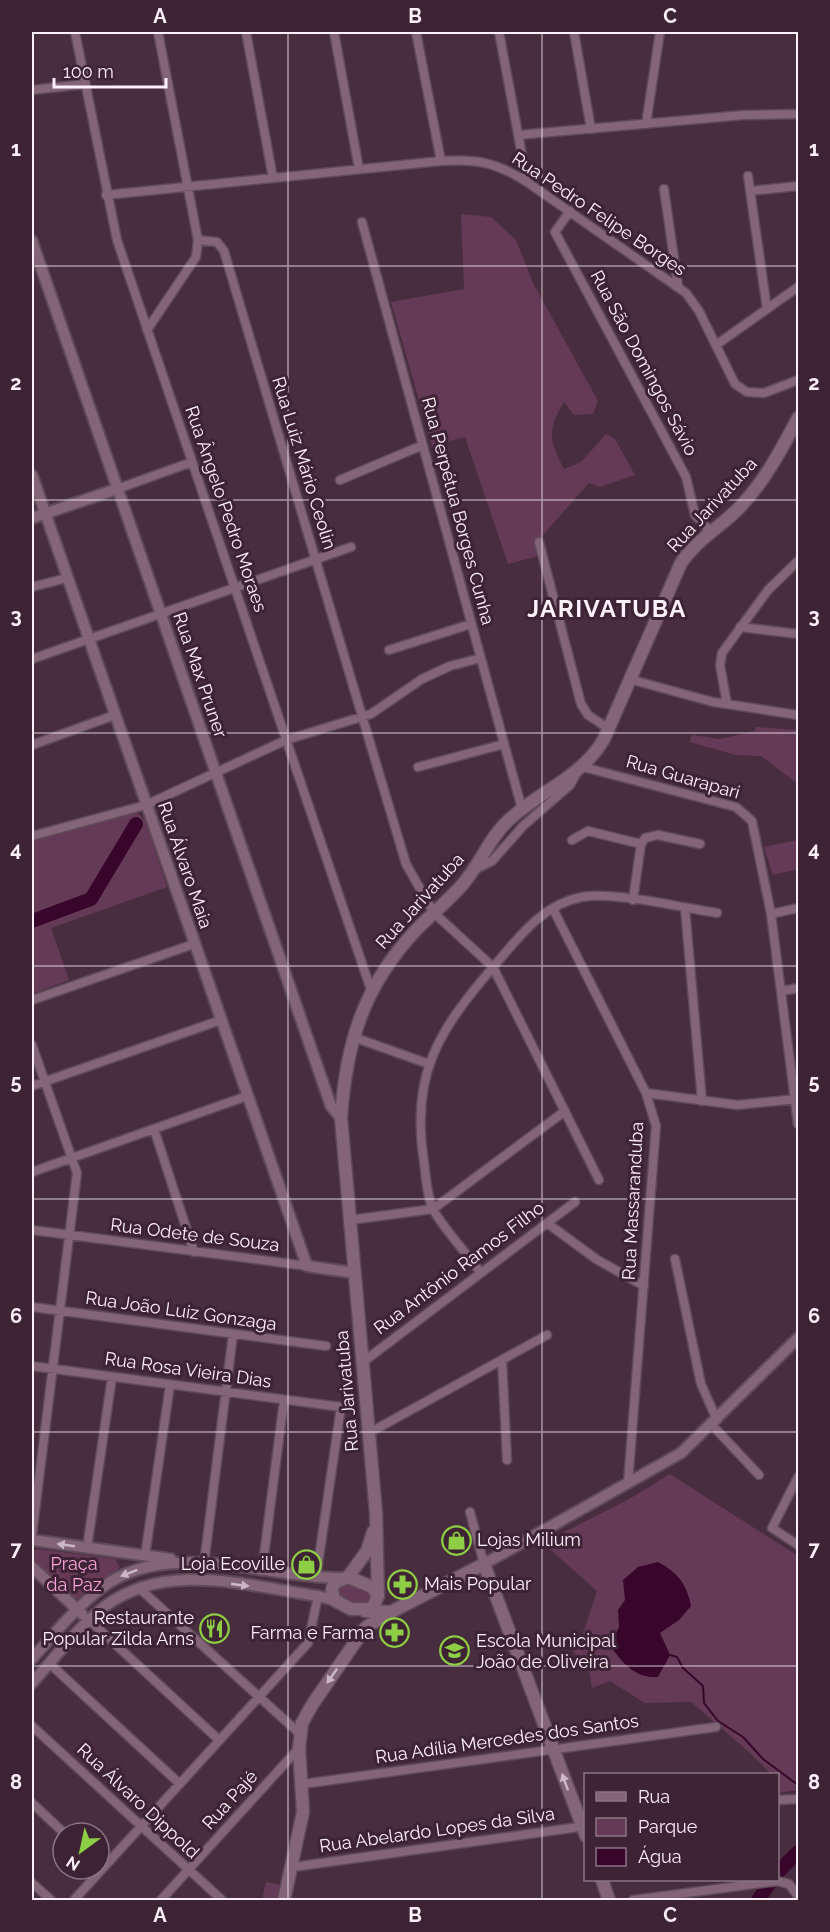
<svg xmlns="http://www.w3.org/2000/svg" width="830" height="1932" font-family="Raleway,sans-serif">
<style>
.green{fill:#653a56}
.water{fill:#38062b}
.lines{fill:none;stroke-linecap:round;stroke-linejoin:round}
.stream{stroke:#38062b;stroke-width:2}
.river{stroke:#38062b;stroke-width:14}
.minor-casing{stroke:#5f4a58;stroke-width:11}
.tertiary-casing{stroke:#5f4a58;stroke-width:14}
.secondary-casing{stroke:#5f4a58;stroke-width:15}
.minor{stroke:#836577;stroke-width:8}
.tertiary{stroke:#836577;stroke-width:10}
.secondary{stroke:#836577;stroke-width:12}
.oneway{fill:#cdb8c5}
.grid{fill:none;stroke:#fef0f9;stroke-width:1.5;stroke-opacity:0.55}
.labels{text-anchor:middle;stroke-width:6;stroke-linejoin:round;paint-order:stroke}
.street-label{font-size:18px;fill:#fef0f9;stroke:#3d2334}
.poi-label{font-size:18px;fill:#fef0f9;stroke:#3d2334;text-anchor:start}
.park-label{font-size:18px;fill:#f8a4db;stroke:#3d2334}
.district-label{font-size:24px;font-weight:bold;letter-spacing:1.5px;fill:#fef0f9;stroke:#3d2334}
.neatline{fill:none;stroke:#fef0f9;stroke-width:2}
.grid-label{font-size:20px;text-anchor:middle;font-weight:bold;fill:#fef0f9}
</style>
<rect width="100%" height="100%" fill="#482d3e"/>
<path class="green" d="M461 214 491 217 516 240 533 283 598 401 593 414 574 415 564 402C547 430 549 441 564 469L581 462 606 434 615 439 635 475 600 487 589 483 543 535V550L535 557 508 564 465 437 432 446 391 302 464 289Z
M756 727 798 730V784L761 756 736 755 689 742 692 735 720 739 755 731Z
M136 812 145 820 167 887 51 928 69 980 32 994V840Z
M798 840V869L773 875 764 847Z
M670 1474 798 1556V1790L778 1793V1774H771L750 1753 691 1702 645 1703 610 1681 592 1688 589 1671 573 1651 583 1634 597 1591 543 1543 631 1498Z
M38 1549 115 1559 120 1567 115 1573 74 1601 32 1564V1551Z
M342 1583C353 1584 370 1588 371 1599L368 1604 350 1605 341 1600 338 1592Z
M798 1846V1862L791 1868 778 1863Z
M266 1882 281 1885 278 1900H262Z"/>
<path class="water" d="M658 1562C677 1572 687 1584 691 1606L679 1620 660 1633 670 1655 658 1677C634 1678 624 1664 610 1646L619 1627 618 1610 625 1600 623 1580 638 1567Z"/>
<g class="lines">
<path class="stream" d="M670 1655 677 1657 683 1668 703 1686 704 1703 718 1721 743 1737 763 1759 798 1785"/>
<path class="river" d="M32 921 91 899 136 824
M778 1872 798 1852
M758 1900 772 1880"/>
<defs>
<path id="minor" d="M75 32 117 240 371 990
M158 32 198 240 217 242 224 251 406 864 434 913 493 967 599 1180
M246 32 273 178
M334 32 359 169
M416 32 441 161
M499 32 527 182
M574 32 591 129
M32 90 85 84
M646 124 660 32
M518 135 744 115 798 114
M748 176 767 309
M664 189 678 286
M750 191 798 186
M106 195 441 161C478 159 495 162 527 182L686 293 699 311 735 384 747 392 764 393 798 380
M570 211 555 232 686 477 695 515 710 531
M362 222 522 809
M147 330 196 257 198 240
M716 345 798 287
M340 480 423 445
M117 489 192 462
M539 542 581 704 588 715 609 729
M32 587 67 578
M740 627 798 634
M389 650 471 624
M32 659 351 547
M629 679 713 702 798 715
M727 704 720 665 722 653 768 590 798 561
M32 745 115 715
M418 767 504 744
M583 767 736 807 752 821 771 914 798 1124
M32 836 146 805 286 740 371 714 422 679 450 666 481 658
M572 840 588 831 641 844
M474 870 492 861 523 826 570 785 576 774
M633 900 641 844 645 838 658 835 700 844
M685 908 702 1101
M553 909 646 1093 656 1126 628 1483
M771 914 798 908
M782 991 798 988
M32 1000 194 944
M353 1037 429 1064
M32 1045 77 1173 32 1535
M32 1086 221 1020
M646 1093 738 1105 796 1099
M154 1129 194 1252
M32 1172 247 1096
M350 1220 433 1209 565 1111
M547 1223 596 1259 644 1286
M32 1230 307 1266
M675 1259 701 1384 717 1420
M481 1273C466 1252 447 1233 434 1211 427 1198 426 1177 424 1162 410 1074 439 1030 494 966 519 937 543 904 582 897 612 891 685 908 717 913
M32 1307 326 1346
M502 1360 507 1460
M363 1362 575 1202
M32 1366 341 1407 316 1578
M712 1425 759 1475
M369 1433 547 1335
M798 1477 772 1528 798 1545
M470 1512 484 1564
M87 1548 112 1377
M145 1556 170 1385
M204 1564 233 1334
M262 1571 284 1400
M139 1588 299 1733
M89 1620 219 1740
M50 1664 180 1784
M32 1726 222 1900
M303 1784 716 1727
M778 1800 798 1799
M32 1803 64 1833
M293 1867 586 1826
M32 1883 51 1900
M74 1900 308 1643 318 1596
M161 1900 299 1748
M633 1900 777 1881 789 1884 798 1896"/>
<path id="tertiary" d="M32 241 331 1106 341 1118
M32 475 307 1266 355 1273
M32 518 117 489
M32 1540 171 1559
M484 1564 681 1453 798 1338
M32 1567 82 1614
M32 1659C54 1634 76 1607 103 1587 168 1538 267 1578 341 1578
M32 1683C55 1658 77 1628 104 1607 166 1560 248 1586 318 1596L334 1600"/>
<path id="secondary" d="M348 1577 367 1551 373 1532
M378 1596 372 1587 348 1577 334 1583 332 1590 334 1600 351 1609H372L378 1596 376 1513 341 1118C346 1042 364 985 417 929 432 914 449 900 463 884 481 863 490 836 511 818 542 790 582 777 604 739L681 563C697 539 721 527 741 506 766 479 781 450 798 418
M365 1611 391 1612 484 1564 586 1836
M602 1880 609 1900
M284 1900 303 1812 299 1748 302 1723 312 1705 365 1628 390 1612"/>
</defs>
<use href="#minor" class="minor-casing"/>
<use href="#tertiary" class="tertiary-casing"/>
<use href="#secondary" class="secondary-casing"/>
<use href="#minor" class="minor"/>
<use href="#tertiary" class="tertiary"/>
<use href="#secondary" class="secondary"/>
</g>
<defs><path id="oneway-solid" d="M-6-.8H1V-3.2L6.5 0L1 3.2V.8H-6Z" transform="scale(1.5)"/></defs>
<g class="oneway">
<use href="#oneway-solid" transform="translate(66 1545) rotate(-172)"/>
<use href="#oneway-solid" transform="translate(129 1573) rotate(159)"/>
<use href="#oneway-solid" transform="translate(240 1585) rotate(8)"/>
<use href="#oneway-solid" transform="translate(332 1676) rotate(125)"/>
<use href="#oneway-solid" transform="translate(565 1782) rotate(-110)"/>
</g>
<path class="grid" d="M288 32V1900M542 32V1900M32 266H798M32 500H798M32 733H798M32 966H798M32 1199H798M32 1432H798M32 1666H798"/>
<defs>
<symbol id="shop-ring" viewBox="-11 -11 22 22"><circle r="9.5" fill="#3d2334" stroke="#8dce44" stroke-width="1.5"/><path d="M-5-2.5h2.3a2.7 3.5 0 0 1 5.4 0H5L5.5 6h-11ZM-1.5-2.5h3a1.5 2.3 0 0 0-3 0Z" fill="#8dce44"/></symbol>
<symbol id="pharmacy-ring" viewBox="-11 -11 22 22"><circle r="9.5" fill="#3d2334" stroke="#8dce44" stroke-width="1.5"/><path d="M-2-6h4v4h4v4h-4v4h-4v-4h-4v-4h4Z" fill="#8dce44"/></symbol>
<symbol id="restaurant-ring" viewBox="-11 -11 22 22"><circle r="9.5" fill="#3d2334" stroke="#8dce44" stroke-width="1.5"/><path d="M-5-6h1v4h1v-4h1v4h1v-4h1v5L-1.5 .5V6h-2V.5L-5-1ZM5-6V6H3V1.5H1.5Q1.5-4 5-6Z" fill="#8dce44"/></symbol>
<symbol id="school-ring" viewBox="-11 -11 22 22"><circle r="9.5" fill="#3d2334" stroke="#8dce44" stroke-width="1.5"/><path d="M0-5L7-2L0 1L-7-2ZM-4 1L0 2.5L4 1V4Q0 6-4 4Z" fill="#8dce44"/></symbol>
</defs>
<g fill-rule="evenodd">
<use href="#shop-ring" x="440" y="1524" width="33" height="33"/>
<use href="#shop-ring" x="290" y="1548" width="33" height="33"/>
<use href="#pharmacy-ring" x="386" y="1568" width="33" height="33"/>
<use href="#restaurant-ring" x="198" y="1612" width="33" height="33"/>
<use href="#pharmacy-ring" x="378" y="1616" width="33" height="33"/>
<use href="#school-ring" x="438" y="1634" width="33" height="33"/>
</g>
<g class="labels">
<g class="street-label">
<text transform="translate(599 214) rotate(34)" y="6">Rua Pedro Felipe Borges</text>
<text transform="translate(644 363) rotate(62)" y="6">Rua São Domingos Sávio</text>
<text transform="translate(304 463) rotate(73)" y="6">Rua Luiz Mário Ceolin</text>
<text transform="translate(712 505) rotate(-47)" y="6">Rua Jarivatuba</text>
<text transform="translate(226 509) rotate(71)" y="6">Rua Ângelo Pedro Moraes</text>
<text transform="translate(458 511) rotate(75)" y="6">Rua Perpétua Borges Cunha</text>
<text transform="translate(200 675) rotate(71)" y="6">Rua Max Pruner</text>
<text transform="translate(683 777) rotate(16)" y="6">Rua Guarapari</text>
<text transform="translate(185 865) rotate(71)" y="6">Rua Álvaro Maia</text>
<text transform="translate(420 901) rotate(-48)" y="6">Rua Jarivatuba</text>
<text transform="translate(633 1201) rotate(-87)" y="6">Rua Massaranduba</text>
<text transform="translate(195 1235) rotate(7)" y="6">Rua Odete de Souza</text>
<text transform="translate(459 1268) rotate(-37)" y="6">Rua Antônio Ramos Filho</text>
<text transform="translate(181 1311) rotate(8)" y="6">Rua João Luiz Gonzaga</text>
<text transform="translate(188 1370) rotate(8)" y="6">Rua Rosa Vieira Dias</text>
<text transform="translate(347 1391) rotate(-95)" y="6">Rua Jarivatuba</text>
<text transform="translate(507 1739) rotate(-8)" y="6">Rua Adília Mercedes dos Santos</text>
<text transform="translate(230 1800) rotate(-48)" y="6">Rua Pajé</text>
<text transform="translate(138 1801) rotate(43)" y="6">Rua Álvaro Dippold</text>
<text transform="translate(437 1830) rotate(-8)" y="6">Rua Abelardo Lopes da Silva</text>
</g>
<g class="poi-label">
<text x="477" y="1546">Lojas Milium</text>
<text x="285" y="1570" text-anchor="end">Loja Ecoville</text>
<text x="424" y="1590">Mais Popular</text>
<text x="194" y="1624" text-anchor="end">Restaurante<tspan x="194" dy="21">Popular Zilda Arns</tspan></text>
<text x="374" y="1639" text-anchor="end">Farma e Farma</text>
<text x="476" y="1647">Escola Municipal<tspan x="476" dy="21">João de Oliveira</tspan></text>
</g>
<g class="park-label">
<text x="74" y="1570">Praça<tspan x="74" dy="21">da Paz</tspan></text>
</g>
<g class="district-label">
<text x="607" y="617">JARIVATUBA</text>
</g>
</g>
<rect width="830" height="1932" fill="none" stroke="#3d2334" stroke-width="66"/>
<rect x="584" y="1773" width="195" height="108" fill="#3d2334" stroke="#8a7583" stroke-width="1.5"/>
<rect x="596" y="1792" width="30" height="9" fill="#836577" stroke="#8a7583" stroke-width="1.5"/>
<text x="638" y="1803" font-size="18" fill="#fef0f9">Rua</text>
<rect x="596" y="1818" width="30" height="18" fill="#653a56" stroke="#8a7583" stroke-width="1.5"/>
<text x="638" y="1833" font-size="18" fill="#fef0f9">Parque</text>
<rect x="596" y="1848" width="30" height="18" fill="#38062b" stroke="#8a7583" stroke-width="1.5"/>
<text x="638" y="1863" font-size="18" fill="#fef0f9">Água</text>
<g transform="translate(81 1851) rotate(213)"><circle r="28" fill="#3d2334" stroke="#8a7583" stroke-width="1.5"/>
<path d="M0-4.5L10 22L0 15L-10 22Z" fill="#8dce44"/>
<text y="-9" font-size="16" font-weight="bold" text-anchor="middle" fill="#fef0f9">N</text>
</g>
<path d="M54 78v9h112v-9" fill="none" stroke="#fef0f9" stroke-width="3"/>
<text x="63" y="78" font-size="18" fill="#fef0f9" stroke="#3d2334" stroke-width="4.5" paint-order="stroke">100 m</text>
<rect x="33" y="33" width="764" height="1866" class="neatline"/>
<g class="grid-label">
<text x="160" y="23">A</text>
<text x="415" y="23">B</text>
<text x="670" y="23">C</text>
<text x="16" y="156">1</text>
<text x="814" y="156">1</text>
<text x="16" y="390">2</text>
<text x="814" y="390">2</text>
<text x="16" y="623">3</text>
<text x="814" y="623">3</text>
<text x="16" y="856">4</text>
<text x="814" y="856">4</text>
<text x="16" y="1089">5</text>
<text x="814" y="1089">5</text>
<text x="16" y="1323">6</text>
<text x="814" y="1323">6</text>
<text x="16" y="1556">7</text>
<text x="814" y="1556">7</text>
<text x="16" y="1789">8</text>
<text x="814" y="1789">8</text>
<text x="160" y="1922">A</text>
<text x="415" y="1922">B</text>
<text x="670" y="1922">C</text>
</g>
</svg>
